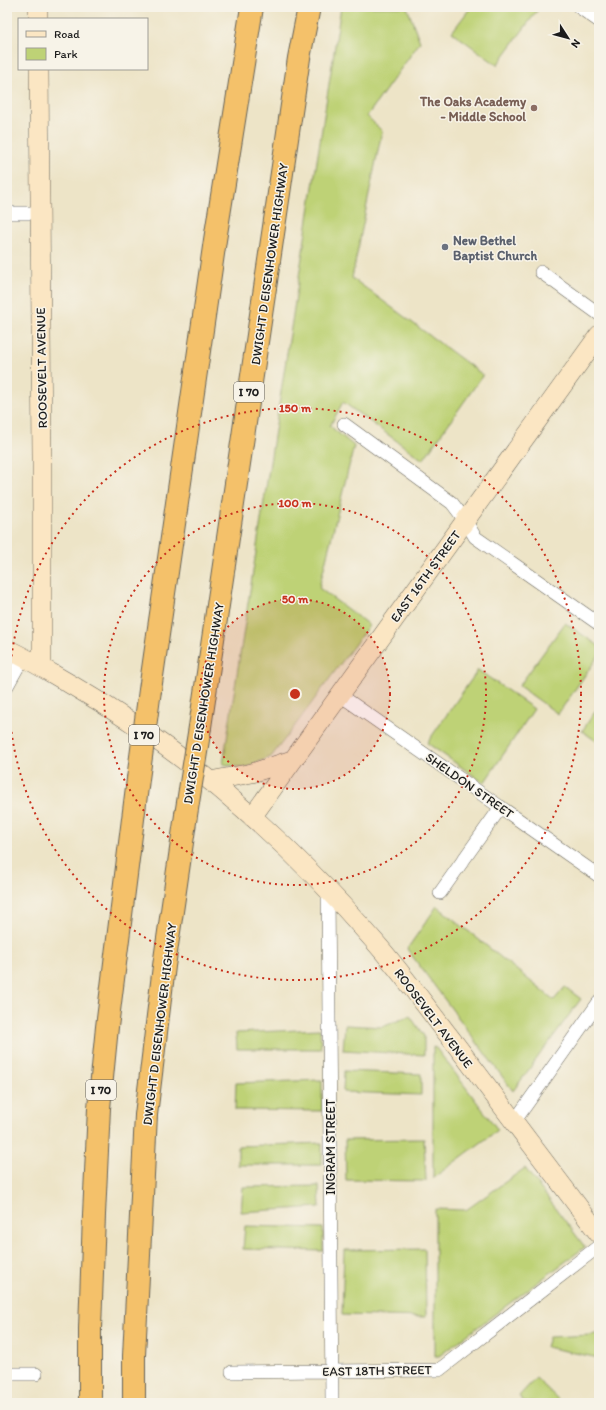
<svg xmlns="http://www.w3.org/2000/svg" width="606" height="1410" font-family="Itim,sans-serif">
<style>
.green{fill:#bed276;stroke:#6d7749}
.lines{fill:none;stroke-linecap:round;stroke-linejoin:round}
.street-casing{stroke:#656258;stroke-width:14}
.secondary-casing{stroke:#656258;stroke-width:20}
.highway-casing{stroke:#656258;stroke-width:24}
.street{stroke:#fff;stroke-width:13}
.secondary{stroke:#fbe6c3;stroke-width:19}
.highway{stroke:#f4c16a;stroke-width:22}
.highway-bridge-casing{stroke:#656258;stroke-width:24;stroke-linecap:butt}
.highway-bridge{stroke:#f4c16a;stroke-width:22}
.ring{fill:none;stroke:#c8321e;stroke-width:2;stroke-dasharray:2 4}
.education-dot{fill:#8d6e63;stroke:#f7f3e8;stroke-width:1.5}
.worship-dot{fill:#6b7280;stroke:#f7f3e8;stroke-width:1.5}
.labels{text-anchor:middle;stroke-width:3;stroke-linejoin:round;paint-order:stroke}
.shield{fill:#f7f3e8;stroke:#5e5c59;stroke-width:1}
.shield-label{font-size:12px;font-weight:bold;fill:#1c1c1c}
.education-label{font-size:13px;font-weight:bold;fill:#785e54;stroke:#f7f3e8;text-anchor:end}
.worship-label{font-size:13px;font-weight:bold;fill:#5b616d;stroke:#f7f3e8;text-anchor:start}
.street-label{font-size:13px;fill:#1c1c1c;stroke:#f7f3e8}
.centre{fill:#c8321e;stroke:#f7f3e8;stroke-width:2}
.ring-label{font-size:12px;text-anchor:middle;font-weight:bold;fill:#c8321e;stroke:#f7f3e8;stroke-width:3;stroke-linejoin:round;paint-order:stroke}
</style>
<rect width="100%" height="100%" fill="#f7f3e8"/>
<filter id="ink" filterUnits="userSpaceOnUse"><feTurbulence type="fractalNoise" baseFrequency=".025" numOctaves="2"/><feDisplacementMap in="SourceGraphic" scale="8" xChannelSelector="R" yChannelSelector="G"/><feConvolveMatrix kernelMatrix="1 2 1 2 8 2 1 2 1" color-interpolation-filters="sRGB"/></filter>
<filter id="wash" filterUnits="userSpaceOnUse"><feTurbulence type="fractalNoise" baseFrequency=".012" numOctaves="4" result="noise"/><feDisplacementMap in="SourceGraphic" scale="16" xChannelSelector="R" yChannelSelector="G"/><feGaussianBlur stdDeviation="0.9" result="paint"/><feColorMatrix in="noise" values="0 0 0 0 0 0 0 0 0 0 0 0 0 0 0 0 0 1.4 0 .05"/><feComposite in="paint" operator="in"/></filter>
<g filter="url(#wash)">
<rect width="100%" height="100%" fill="#ede4c7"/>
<path class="green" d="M341 7H407L420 42 367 116 382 131 352 278 483 375 423 460 343 402 330 426 354 446 319 588 369 625 294 727 271 757 244 768 223 764Z
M471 7H540L497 65 452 32Z
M565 623 599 646V655L558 714 519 686Z
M478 670 534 709 484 783 427 743Z
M599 706V743L582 731Z
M437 906 554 1000 565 987 581 999 513 1091 407 949Z
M410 1016 424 1036V1055L343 1050 345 1025 382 1027Z
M320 1029 321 1049H237L236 1033Z
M433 1047 436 1048 498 1130 433 1178Z
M344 1071 421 1074V1095L343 1092Z
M322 1080V1111L235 1110 236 1083Z
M424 1139 426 1181 346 1180 345 1140Z
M322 1143V1165H238V1146Z
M525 1168 585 1247 439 1356H435V1209L466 1210Z
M319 1186 320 1207 241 1212 243 1187Z
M245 1226 323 1228V1251L243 1249Z
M425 1249 426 1317 342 1315 344 1250Z
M599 1333V1358L546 1347 549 1337 591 1335Z
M536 1378 562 1403H525L519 1396Z"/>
</g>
<g filter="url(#ink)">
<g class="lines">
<defs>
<path id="street" d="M579 7 599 21
M7 213H40
M541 272 599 314
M344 424 452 503 465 520 475 537 599 624
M7 686 17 668 25 658
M340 695 599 876
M328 890 332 1403
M440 893 501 807
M514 1122 599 1002
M232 1372 439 1370 599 1246
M7 1374H36"/>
<path id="secondary" d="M38 7V19
M39 69 42 456V667
M7 649C29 659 49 672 70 684 186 751 288 841 375 942 404 975 429 1011 456 1045 504 1108 551 1171 599 1234
M210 781 252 773 292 760
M252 817 599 335"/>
<path id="highway" d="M150 690 215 240 252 7
M200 727 299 58 309 7
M90 1403V1329L94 1215 99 1108 107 1027 138 779
M134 1403V1356L146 1115 164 966 186 815"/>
</defs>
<use href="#street" class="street-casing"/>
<use href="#secondary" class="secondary-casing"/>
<use href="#highway" class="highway-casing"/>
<use href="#street" class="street"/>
<use href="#secondary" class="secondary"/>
<use href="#highway" class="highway"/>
<defs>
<path id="highway-bridge" d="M138 779 150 690
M186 815 200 727"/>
</defs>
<use href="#highway-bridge" class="highway-bridge-casing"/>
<use href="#highway-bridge" class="highway-bridge"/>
</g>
</g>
<circle cx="295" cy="694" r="95" fill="#c8321e" fill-opacity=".12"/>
<g class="ring">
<circle cx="295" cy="694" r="95"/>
<circle cx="295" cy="694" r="191"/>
<circle cx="295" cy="694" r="286"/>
</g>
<circle class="education-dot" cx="534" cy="108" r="4"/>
<circle class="worship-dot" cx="445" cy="247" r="4"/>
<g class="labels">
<g class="shield">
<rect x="234" y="382" width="30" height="20" rx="3"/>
<rect x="129" y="725" width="30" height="20" rx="3"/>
<rect x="86" y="1080" width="30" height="20" rx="3"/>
</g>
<g class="shield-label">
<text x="249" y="396">I 70</text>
<text x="144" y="739">I 70</text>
<text x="101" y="1094">I 70</text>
</g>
<g class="education-label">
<text x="526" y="106">The Oaks Academy<tspan x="526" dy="15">- Middle School</tspan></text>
</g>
<g class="worship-label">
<text x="453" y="245">New Bethel<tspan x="453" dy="15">Baptist Church</tspan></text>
</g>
<g class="street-label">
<text transform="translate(269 264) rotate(-82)" y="5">DWIGHT D EISENHOWER HIGHWAY</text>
<text transform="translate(41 368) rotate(-91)" y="5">ROOSEVELT AVENUE</text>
<text transform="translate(425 576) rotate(-54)" y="5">EAST 16TH STREET</text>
<text transform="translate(203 703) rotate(-81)" y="5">DWIGHT D EISENHOWER HIGHWAY</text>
<text transform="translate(470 785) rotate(35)" y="5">SHELDON STREET</text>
<text transform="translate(434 1018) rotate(53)" y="5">ROOSEVELT AVENUE</text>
<text transform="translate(159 1024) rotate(-83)" y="5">DWIGHT D EISENHOWER HIGHWAY</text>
<text transform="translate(330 1147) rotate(-90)" y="5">INGRAM STREET</text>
<text transform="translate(377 1370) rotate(-1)" y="5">EAST 18TH STREET</text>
</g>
</g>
<circle cx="295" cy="694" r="6" class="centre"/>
<g class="ring-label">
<text x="295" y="412">150 m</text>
<text x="295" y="507">100 m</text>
<text x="295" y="603">50 m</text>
</g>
<rect width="606" height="1410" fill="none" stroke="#f7f3e8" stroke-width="24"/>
<rect x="18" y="18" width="130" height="52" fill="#f7f3e8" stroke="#9f9d96"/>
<rect x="26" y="31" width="20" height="6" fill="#fbe6c3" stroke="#9f9d96"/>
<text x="54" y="38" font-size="12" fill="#1c1c1c">Road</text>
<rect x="26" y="48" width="20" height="12" fill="#bed276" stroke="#9f9d96"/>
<text x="54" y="58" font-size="12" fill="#1c1c1c">Park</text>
<g transform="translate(568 38) rotate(126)" stroke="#f7f3e8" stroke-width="3" paint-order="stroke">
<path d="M0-3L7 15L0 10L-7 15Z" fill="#1c1c1c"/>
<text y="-6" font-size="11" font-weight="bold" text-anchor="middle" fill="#1c1c1c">N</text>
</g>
</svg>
